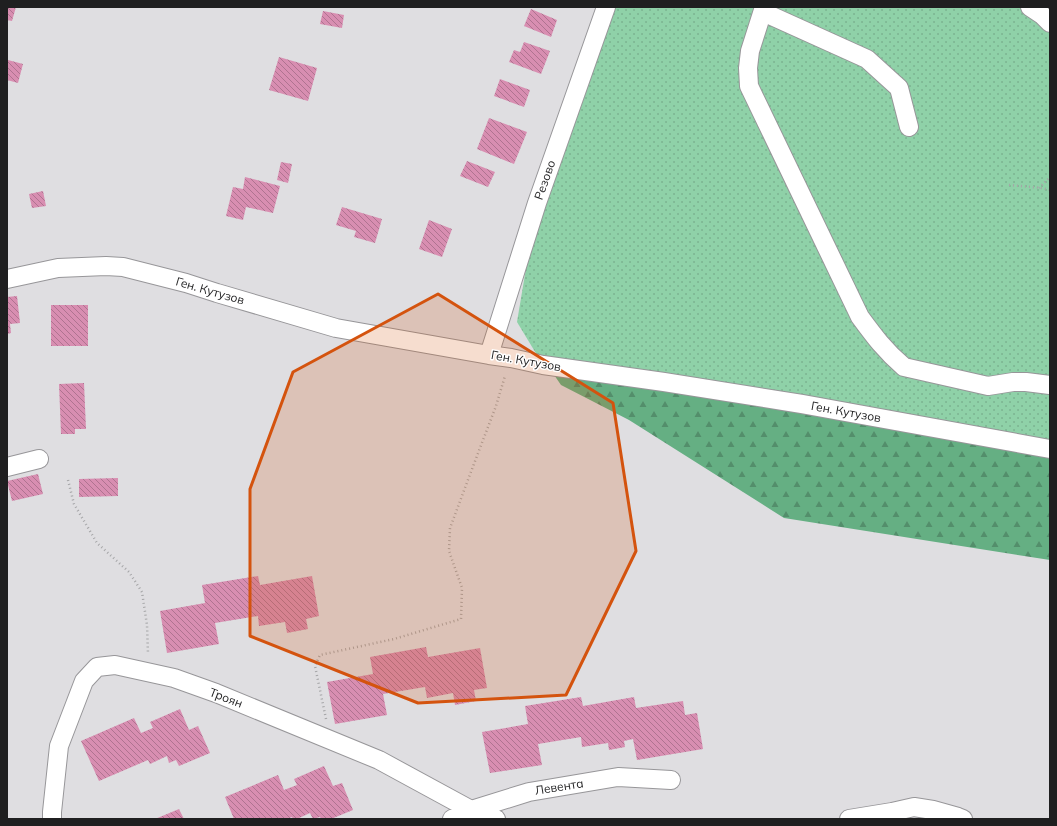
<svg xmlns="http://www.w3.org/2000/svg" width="1057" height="826" font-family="Mulish,sans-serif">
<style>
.forest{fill:url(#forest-firs)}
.park{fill:url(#park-dots)}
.building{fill:url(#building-back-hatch)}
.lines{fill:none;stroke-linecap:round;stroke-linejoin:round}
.minor-casing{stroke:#979699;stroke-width:20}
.path{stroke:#a5a5a7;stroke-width:2.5;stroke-dasharray:1 3;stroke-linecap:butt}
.minor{stroke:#fff;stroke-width:18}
.marked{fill:#d4530e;fill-opacity:0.2;stroke:#d4530e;stroke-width:3;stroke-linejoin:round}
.labels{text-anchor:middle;stroke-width:3;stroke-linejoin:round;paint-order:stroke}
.street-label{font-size:12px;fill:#1f1f20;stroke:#fff}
</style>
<defs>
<pattern id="forest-firs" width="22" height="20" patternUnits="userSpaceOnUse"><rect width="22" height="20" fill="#65af83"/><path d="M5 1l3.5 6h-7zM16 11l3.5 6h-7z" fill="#538e6b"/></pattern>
<pattern id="park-dots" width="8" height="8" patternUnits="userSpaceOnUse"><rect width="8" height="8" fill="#8fd1a8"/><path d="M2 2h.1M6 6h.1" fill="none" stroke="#7bb390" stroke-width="1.8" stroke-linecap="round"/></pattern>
<pattern id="building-back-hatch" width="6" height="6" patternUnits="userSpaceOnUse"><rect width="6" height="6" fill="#d88eb1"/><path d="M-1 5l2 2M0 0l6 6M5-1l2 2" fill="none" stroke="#af7390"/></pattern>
</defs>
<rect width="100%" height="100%" fill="#dfdee1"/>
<path class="forest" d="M541 356 1050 397V560L784 518 629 420 561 385Z"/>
<path class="park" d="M606 7H1050V449L543 365 517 322 537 203Z"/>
<path class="building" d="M7 7H16L12 21 7 20Z
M531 9 557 20 551 37 524 26Z
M323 11 344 15 342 28 320 24Z
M524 42 550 51 541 74 509 62 514 50 520 52Z
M279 57 317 68 308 101 269 90Z
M8 60 23 64 18 83 7 80V64Z
M500 79 530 90 524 107 494 96Z
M489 118 527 132 514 164 477 149Z
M467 161 495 172 488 187 460 176Z
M281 162 292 164 288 183 277 180Z
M245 177 280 186 273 213 246 207 243 220 226 216 233 187 243 189Z
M43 191 46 206 32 208 29 194Z
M342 207 382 219 375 243 354 237 356 231 336 225Z
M429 220 452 229 442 257 419 249Z
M17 296 20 323 10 324 11 333 7 334V297Z
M51 305H88V346H51Z
M84 383 86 429H75V434H61L59 384Z
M38 474 43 494 12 501 7 481Z
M118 478V496L79 497V479Z
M258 576 260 585 312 576 319 616 306 619 308 629 287 633 285 622 259 626 258 616 215 623 219 644 167 653 160 611 205 603 202 585Z
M426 647 428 657 480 648 487 688 474 690 476 701 455 705 453 693 427 698 425 687 383 694 387 715 335 724 327 682 373 674 370 657Z
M581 697 583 706 634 697 636 708 683 701 685 715 697 713 703 749 637 760 633 739 624 741 625 747 609 750 608 743 582 747 581 737 538 744 542 765 490 773 482 732 528 724 525 706Z
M180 709 189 730 198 726 210 753 179 766 176 760 169 763 167 756 150 764 148 760 99 781 81 741 134 718 141 733 153 728 150 722Z
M324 766 333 786 342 783 353 810 331 819H321L320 817 313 819 310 813 297 819H293L292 817 287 819H234L225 797 278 775 284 790 297 785 294 779Z
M179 809 184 819H155Z"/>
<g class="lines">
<defs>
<path id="minor" d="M764 7 750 51 748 68 749 86 860 317C874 336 885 351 904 367L988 386 1013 382H1026L1050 385
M1030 7 1042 15 1050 23
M763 12 867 59 899 88 909 127
M7 279 58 268 106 266 123 267 186 283 217 293 336 328 489 355 511 358 543 365 664 382 802 404 1050 449
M489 355 537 203 606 7
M7 467 39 459
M52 819V812L59 746 84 681 97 667 115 665 174 678 216 693 379 760 471 810 496 819
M452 819 471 810 529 792 618 777 671 780
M849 819 892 812 914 807 933 810 958 817 963 819"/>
</defs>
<use href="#minor" class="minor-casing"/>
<path class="path" d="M1009 185 1042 188 1050 190
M1039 188 1050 177
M68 480 74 504 97 543 129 572 142 592 147 625 148 654
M326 719 315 666 320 655 394 639 461 619 462 588 449 551 450 528 469 477 496 406 505 376"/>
<use href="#minor" class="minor"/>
</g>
<path class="marked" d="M438 294 613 403 636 551 566 695 418 703 250 636V489L293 372Z"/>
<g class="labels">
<g class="street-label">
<text transform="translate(545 180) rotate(-71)" y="4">Резово</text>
<text transform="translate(210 291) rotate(16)" y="4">Ген. Кутузов</text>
<text transform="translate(526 361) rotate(10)" y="4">Ген. Кутузов</text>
<text transform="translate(846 412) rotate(10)" y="4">Ген. Кутузов</text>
<text transform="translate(226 698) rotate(21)" y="4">Троян</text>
<text transform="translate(559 787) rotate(-9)" y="4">Левента</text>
</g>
</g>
<rect width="1057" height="826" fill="none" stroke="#1f1f20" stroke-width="16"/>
</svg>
